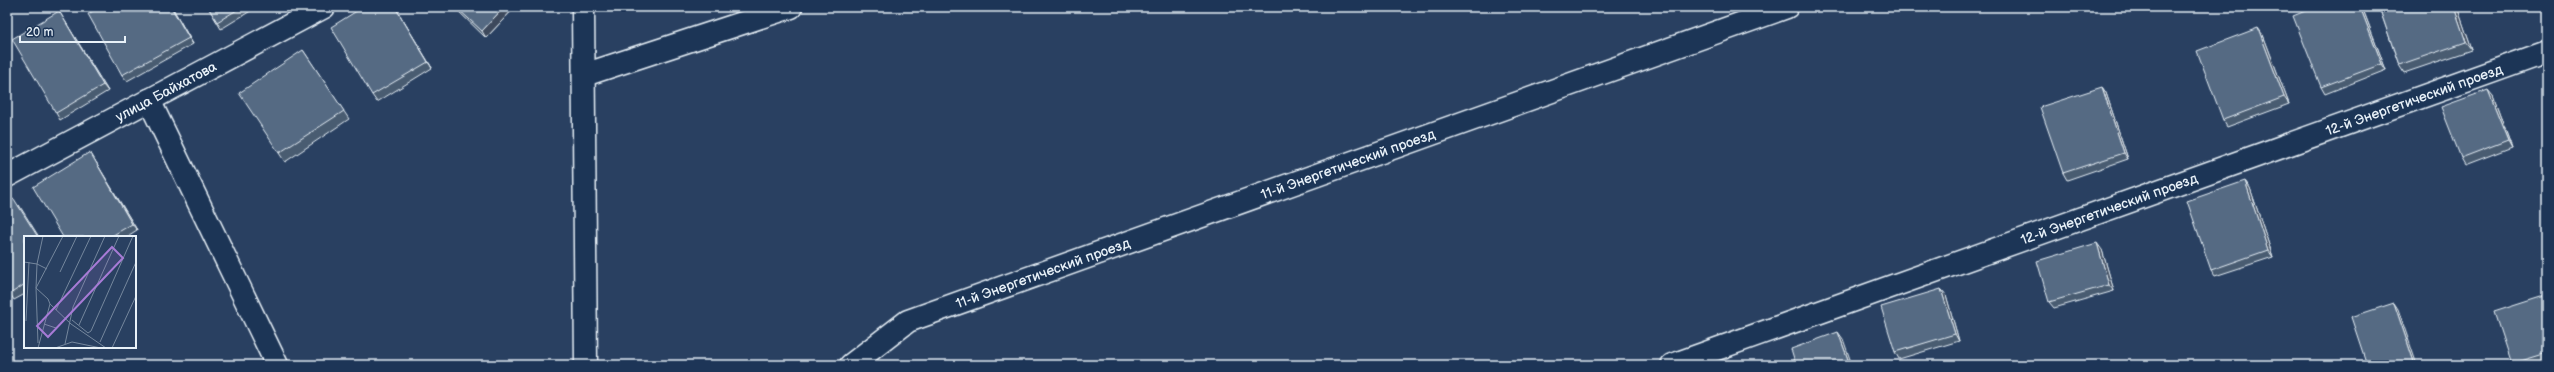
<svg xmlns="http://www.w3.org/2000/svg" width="2554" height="372" font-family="'Balsamiq Sans',sans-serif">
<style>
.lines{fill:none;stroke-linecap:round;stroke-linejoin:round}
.minor-casing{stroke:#e8f1f8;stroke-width:25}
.minor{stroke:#1d3557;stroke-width:22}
.wall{fill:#495b71;stroke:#e8f1f8}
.shaded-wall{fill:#3c4a5c;stroke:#e8f1f8}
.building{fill:#556a83;stroke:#e8f1f8}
.labels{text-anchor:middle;stroke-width:3;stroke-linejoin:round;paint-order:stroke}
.street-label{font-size:14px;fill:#e8f1f8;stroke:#1d3557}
.inset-road{fill:none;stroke:#75879d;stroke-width:1}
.view{fill:#a77bd6;fill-opacity:0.15;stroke:#a77bd6;stroke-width:2}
.inset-edge{fill:none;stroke:#e8f1f8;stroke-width:2}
</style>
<rect width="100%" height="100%" fill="#294061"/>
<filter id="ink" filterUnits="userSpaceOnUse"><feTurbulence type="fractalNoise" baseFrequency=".025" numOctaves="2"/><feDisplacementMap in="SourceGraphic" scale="8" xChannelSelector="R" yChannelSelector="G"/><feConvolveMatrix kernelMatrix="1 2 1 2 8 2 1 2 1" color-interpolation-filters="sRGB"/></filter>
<g filter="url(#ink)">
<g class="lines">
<defs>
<g id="minor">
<path d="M583 7 586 365"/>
<path d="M584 75 791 7"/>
<path d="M149 100 277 365"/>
<path id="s1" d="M7 176 324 7"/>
<path id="s2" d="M851 365 908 321 1787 7"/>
<path id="s3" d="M1672 365 2547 52"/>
</g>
</defs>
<use href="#minor" class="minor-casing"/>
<use href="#minor" class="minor"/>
</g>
<path class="wall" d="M100 7H172L193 44 127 81 122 75Z
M208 7H257L221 29Z
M395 7 432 68 377 102 372 95Z
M454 7H515L486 38Z
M2362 7 2386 70 2325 94 2321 87Z
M2379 7H2457L2472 50 2404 73 2399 65Z
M63 18 108 91 60 120 56 113Z
M2263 35 2289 104 2227 127 2223 120Z
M303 50 349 119 285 162 279 153Z
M2102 87 2106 93 2128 159 2067 180 2063 173Z
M2493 96 2512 147 2465 165 2461 158Z
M94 159 137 230 126 237H63Z
M2245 181 2250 188 2273 257 2215 276 2211 270Z
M19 205 39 237H25V294L14 300 7 289Z
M2102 250 2114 291 2054 308 2049 302Z
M1941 289 1946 295 1959 341 1899 359 1895 352Z
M2547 295V361L2534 365H2512L2511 364Z"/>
<path class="shaded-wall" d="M171 7H172L193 44 189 38Z
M395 7 432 68 428 62Z
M504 7H515L486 38 482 31Z
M2360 7H2362L2386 70 2382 64Z
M2454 7H2457L2472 50 2466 42Z
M59 11 63 18 108 91 103 85Z
M2258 28 2263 35 2289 104 2284 97Z
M2102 87 2106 93 2128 159 2124 153Z
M2488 90 2493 96 2512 147 2508 140Z
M90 152 94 159 137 230 132 224Z
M2245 181 2250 188 2273 257 2268 250Z
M2097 243 2102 250 2114 291 2109 285Z
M1941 289 1946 295 1959 341 1955 334Z
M2394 303 2398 309 2417 365H2415Z
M1838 332 1843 339 1852 365H1850Z"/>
<path class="building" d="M100 7H171L189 38 122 75 88 14Z
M208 7H242L217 22Z
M363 7H395L428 62 372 95 331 27Z
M456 7H504L482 31Z
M2315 7H2360L2382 64 2321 87 2293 16Z
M2379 7H2454L2466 42 2399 65Z
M59 11 103 85 56 113 12 39Z
M2258 28 2284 97 2223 120 2197 51Z
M303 50 344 111 279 153 239 93Z
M2102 87 2124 153 2063 173 2040 107Z
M2488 90 2508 140 2461 158 2441 107Z
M90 152 132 224 110 237H63L33 187Z
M2245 181 2268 250 2211 270 2187 201Z
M14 199 38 237H25V284L10 294 7 289V203Z
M2097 243 2109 285 2049 302 2037 261Z
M1941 289 1955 334 1895 352 1881 307Z
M2547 295V353L2511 364 2494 312Z
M2394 303 2415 365H2367L2351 317Z
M1838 332 1850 365H1796L1791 349Z
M1729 363 1730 365H1724Z"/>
</g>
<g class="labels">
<g class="street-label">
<text dy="5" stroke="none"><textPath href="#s1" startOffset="180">улица Байхатова</textPath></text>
<text dy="5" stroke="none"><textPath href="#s3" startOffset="788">12-й Энергетический проезд</textPath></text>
<text dy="5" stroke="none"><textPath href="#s2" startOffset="539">11-й Энергетический проезд</textPath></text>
<text dy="5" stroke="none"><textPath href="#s3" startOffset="464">12-й Энергетический проезд</textPath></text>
<text dy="5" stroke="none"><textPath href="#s2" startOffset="215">11-й Энергетический проезд</textPath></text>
</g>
</g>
<g transform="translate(24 236)">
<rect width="112" height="112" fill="#294061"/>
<path class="inset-road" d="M0 26 13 28 23 33M36 36 53 0M26 68 47 88 82 112M32 74 67 0M48 84 64 97 67 95 109 0M2 85 5 26M20 88 32 92M55 89 95 0M76 106 112 26M14 107 12 52 13 28 19 0M41 108 49 71 81 0M14 112 26 68 24 63 12 52 39 0M31 112 48 106 77 112M88 112 112 60"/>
<path class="view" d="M88 11 99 22 24 101 13 90Z"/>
<rect width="112" height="112" class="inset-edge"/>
</g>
<rect width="2554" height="372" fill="none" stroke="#1d3557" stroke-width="24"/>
<rect x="12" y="12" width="2530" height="348" fill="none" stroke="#e8f1f8" stroke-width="1.5" filter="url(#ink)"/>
<path d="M20 36v6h105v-6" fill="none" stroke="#e8f1f8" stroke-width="2"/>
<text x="26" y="36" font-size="12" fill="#e8f1f8" stroke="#1d3557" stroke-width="3" paint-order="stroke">20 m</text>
</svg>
